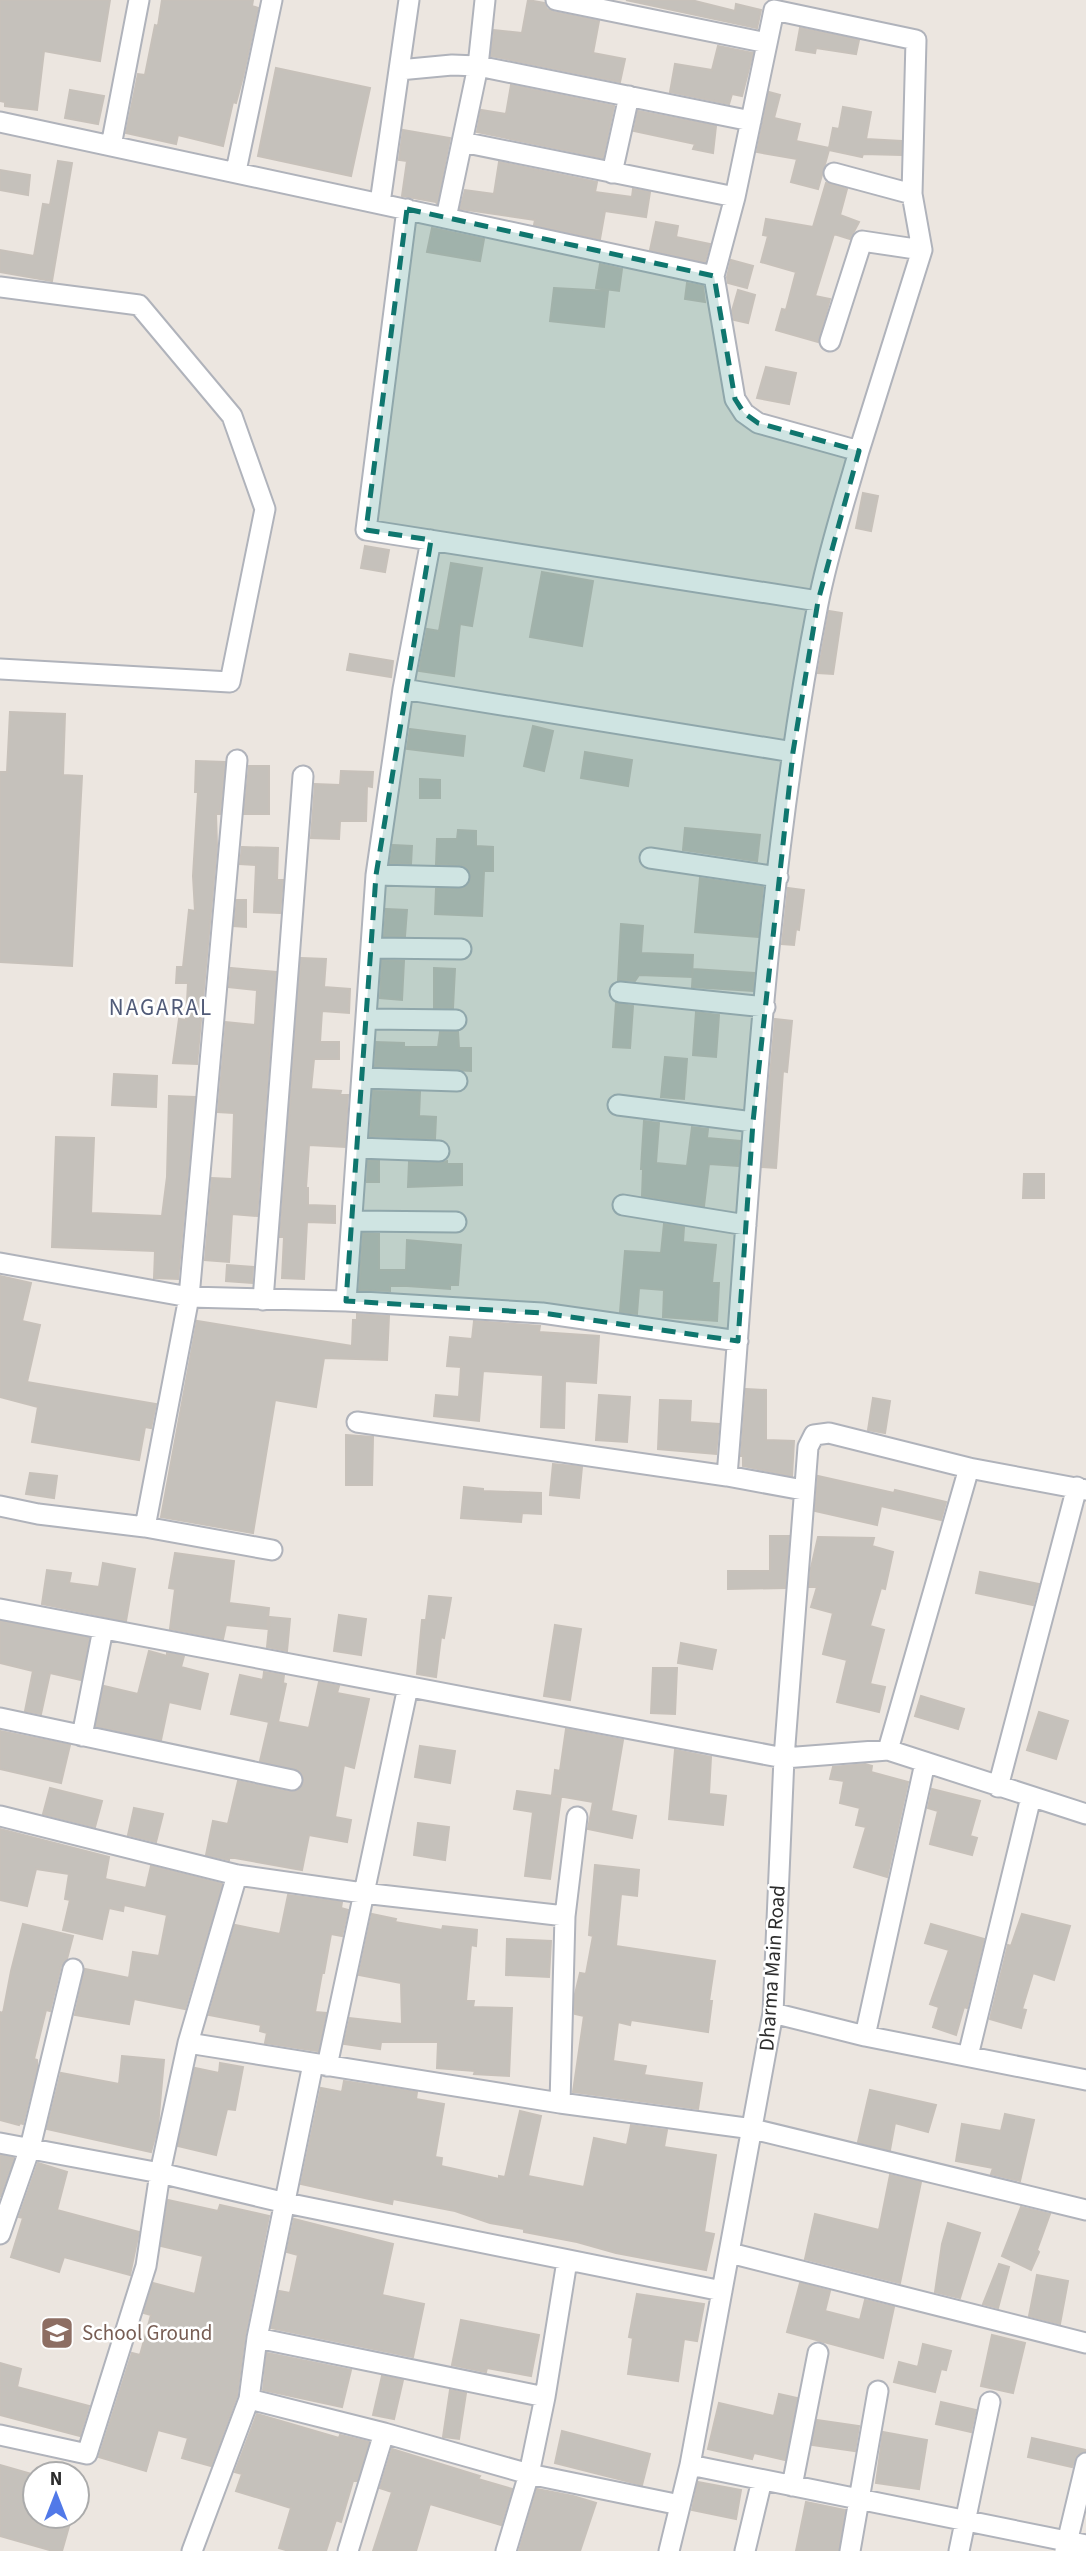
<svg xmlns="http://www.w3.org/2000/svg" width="1086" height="2551" font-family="'Source Sans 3',sans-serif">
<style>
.building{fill:#c5c1bb;stroke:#c7c1ba;stroke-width:2}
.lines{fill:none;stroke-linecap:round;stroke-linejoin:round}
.street-casing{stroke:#b0b3bb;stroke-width:23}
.street{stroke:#fff;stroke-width:19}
.marked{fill:#0f766e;fill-opacity:0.2;stroke:#0f766e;stroke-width:5;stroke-dasharray:14 9;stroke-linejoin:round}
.labels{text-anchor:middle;stroke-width:5;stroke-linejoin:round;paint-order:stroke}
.street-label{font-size:21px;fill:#2c2c2c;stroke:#fff}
.education-label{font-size:21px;fill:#785e54;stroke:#fff;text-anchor:start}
.neighbourhood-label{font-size:23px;letter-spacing:2px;fill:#515b78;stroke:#fff}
</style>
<rect width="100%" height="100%" fill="#ece6e0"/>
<path class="building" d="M0 0H110L100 61 44 51 37 110 5 106V102L0 101Z
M162 0H253L252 6 258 8 243 77 236 103 233 102 223 146 178 135 176 144 126 133 138 74 145 75 155 25 158 26Z
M528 0 544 3 547 9 554 12 599 21 593 53 625 59 620 82 491 56 494 30 522 33Z
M626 0H691L735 11 736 4 761 10 757 28Z
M800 28 859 40 856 54 816 48 815 53 796 50Z
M718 46 753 53 742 96 732 94 729 104 670 92 675 64 712 70Z
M276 68 370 88 351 176 258 156Z
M511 85 614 106 603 158 477 132 481 110 506 114Z
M70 90 104 96 98 124 65 118Z
M769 92 780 95 774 118 800 124 796 141 829 148 833 128 839 129 843 107 871 112 866 139 901 141V155L863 154 862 157 829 150 818 189 791 182 797 159 757 152Z
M638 111 716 126 713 153 693 149 695 144 634 131Z
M403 130 450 138 437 204 436 202 402 196 407 161 399 160Z
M58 161 72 163 52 281 0 272V250L34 256 43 204 50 205Z
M499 162 597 182 595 192 632 197 633 189 650 192 646 217 605 211 600 239 534 225 535 220 460 209 465 190 494 194Z
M0 170 30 175 28 195 0 190Z
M826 183 847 189 840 215 859 222 850 239 834 234 815 296 830 299 818 342 776 330 782 309 786 310 796 272 761 262 768 236 763 235 766 219 813 227Z
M656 222 678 226 676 237 710 244 705 262 650 250Z
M432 228 484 239 480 261 427 252Z
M731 260 753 266 747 288 728 283 727 277Z
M600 264 622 269 619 291 596 288Z
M687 283 703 286 705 302 685 299Z
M554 288 608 291 604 327 550 321Z
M738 290 755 295 748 323 734 320 732 311Z
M766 367 796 373 789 404 757 398Z
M863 493 878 496 871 531 856 528Z
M365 546 389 550 385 572 361 568Z
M451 563 482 568 472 626 460 624 454 676 419 671 427 629 439 631Z
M542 572 593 581 582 646 530 637Z
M829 611 842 613 833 674 818 673Z
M350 654 393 661 391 677 347 670Z
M10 712 65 714 63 775 82 776 72 966 0 962V772H7Z
M533 726 553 731 544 771 524 766Z
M410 729 465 736 463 756 407 749Z
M585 752 632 760 628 786 581 778Z
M196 761 225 762 220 814H216L217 846 197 1064 173 1063 179 1019 186 1020 188 983H176L177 967H183L189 910 195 911 193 876 198 792H195Z
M249 766H269V814H244Z
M341 771 373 772 372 787 367 786 366 821H340L339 839 311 838 315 784 340 785Z
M420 779 440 780V798H420Z
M685 828 760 835 757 861 683 850Z
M458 830 476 831V846L493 847V871H484L482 916 435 914 436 889 464 888 471 878 469 871 465 866 436 864 437 839H457Z
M393 845 412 846 411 864 390 863Z
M242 847 278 848 277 880H283L280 913 254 912 256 865 240 864Z
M700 878 763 887 758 937 695 932Z
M788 888 804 890 799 930 796 929 794 945 782 944Z
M237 900H246V927L234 926Z
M386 909 407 910 405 936H384Z
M621 924 643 926 641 953 693 955 692 977 639 975 635 981 618 980Z
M301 958 326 959 324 987 350 989 349 1013 322 1011 320 1042H339V1059H314L311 1089 341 1091 340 1095H348L345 1147 309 1145 306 1188H308V1205L335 1206V1223L307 1222 304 1279 282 1278 284 1237H280Z
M382 960 404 961 402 1000 380 998Z
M231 968 276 972 257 1216 232 1214 229 1262 205 1260 212 1178 232 1179 234 1113 218 1112 226 1022 255 1025 257 990 229 987Z
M434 968 455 969 453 1008H434Z
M693 969 754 973 753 991 692 987Z
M616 1003 633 1006 630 1048 613 1047Z
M696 1012 719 1015 716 1057 693 1055Z
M775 1019 792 1021 787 1072 783 1071 776 1168 762 1167Z
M440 1032H458L459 1048H471V1071L375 1066 376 1042 404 1043V1047H438Z
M665 1057 687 1059 684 1099 661 1097Z
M114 1074 157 1076 156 1107 112 1105Z
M373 1091 420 1092 419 1116 436 1117 435 1139 370 1136Z
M169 1096 195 1097 178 1279 154 1278 155 1251 52 1247 56 1137 94 1138 91 1213 162 1216 167 1177Z
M644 1121 659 1123 656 1163 687 1166 692 1127 708 1129 707 1138 740 1141 738 1166 709 1164 704 1206 642 1196 643 1169H641Z
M368 1161H379V1182H367Z
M447 1161V1164H462V1185L408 1187 409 1162 439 1163Z
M1024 1174H1044V1198H1023Z
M664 1224 684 1227 683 1242 716 1245 712 1283H719L717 1321 663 1317 664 1290 639 1288 637 1314 620 1312 625 1251 661 1253Z
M363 1233 379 1234V1270H406L407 1240 461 1245 458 1285H450V1289L407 1286H390V1291L359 1290Z
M227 1265 253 1267 252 1283 226 1281Z
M0 1276 31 1283 22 1321 40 1325 27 1382 156 1404 151 1428 145 1427 139 1460 32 1442 38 1407 0 1397Z
M357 1314 389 1316 387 1360 324 1358 316 1407 275 1400 253 1533 161 1517 197 1321 352 1346 353 1320H357Z
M474 1321 540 1326 539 1332 599 1336 596 1383 565 1381 564 1428 541 1427 543 1375 483 1371 479 1421 434 1416 436 1395 459 1397 461 1367 447 1366 450 1337 472 1339Z
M746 1389 766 1390V1440L794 1441 792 1476 743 1466V1456H741Z
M599 1395 630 1397 627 1442 596 1440Z
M873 1398 890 1401 885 1433 868 1430Z
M660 1400 691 1401 690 1422 719 1424 716 1454 658 1449Z
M346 1435 373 1437 372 1485H346Z
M553 1464 582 1467 579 1498 550 1495Z
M30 1473 57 1476 54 1498 26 1494Z
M818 1476 894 1493 895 1490 946 1502 941 1520 881 1506 877 1525 815 1511Z
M464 1487 483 1489V1491L541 1493V1514L522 1513 521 1522 461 1518Z
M770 1536H789L785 1588 728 1589V1571H770Z
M818 1537 874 1538 872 1546 893 1552 885 1589 881 1588 870 1626 884 1630 870 1684 885 1687 879 1712 837 1702 847 1660 823 1654 833 1613 811 1607 817 1587H809L811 1568Z
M175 1553 234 1561 229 1603 269 1608 267 1629 226 1625 223 1639 170 1629 175 1589 169 1588Z
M103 1563 135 1569 126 1621 42 1604 47 1570 71 1573 69 1583 99 1587Z
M980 1572 1039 1584 1033 1605 976 1593Z
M429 1596 451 1598 444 1638 441 1637 436 1677 417 1674 422 1620H426Z
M339 1615 366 1619 361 1655 334 1651Z
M270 1617 290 1619 287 1651 267 1647Z
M0 1621 89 1638 81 1680 50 1673 41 1714 25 1711 33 1671 0 1663Z
M555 1625 581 1629 570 1700 544 1696Z
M681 1643 716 1650 712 1669 678 1663Z
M149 1651 167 1656V1653L184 1656 181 1667 208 1674 200 1709 169 1702 161 1740 96 1726 104 1686 138 1694Z
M653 1668H677L675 1714 651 1713Z
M264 1672 284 1675 283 1683 286 1684 278 1722 309 1728 319 1682 339 1686 337 1693 369 1699 354 1768 344 1765 335 1817 351 1820 347 1842 309 1835 302 1870 235 1858H229V1860L206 1855 213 1821 228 1824 238 1781 290 1792 296 1791 304 1783V1777L300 1771 260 1761 269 1722 231 1714 240 1675 263 1680Z
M921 1696 964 1709 958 1729 915 1716Z
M1039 1712 1068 1721 1056 1759 1027 1750Z
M566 1729 623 1740 611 1811 636 1816 632 1838 588 1829 593 1802 552 1795 555 1770 560 1771Z
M0 1731 70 1745 61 1783 0 1769Z
M420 1746 455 1751 450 1783 415 1777Z
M675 1750 711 1757 709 1794 726 1796 723 1825 669 1819Z
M865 1764 872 1766 871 1772 908 1782 887 1877 854 1867 866 1827 856 1825 860 1808 840 1803 844 1781 830 1779 833 1767Z
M50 1788 102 1801 95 1827 43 1814Z
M932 1789 980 1801 970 1836 977 1838 972 1855 930 1844 938 1811 928 1808Z
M517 1791 561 1797 550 1879 525 1876 533 1812 514 1809Z
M134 1808 163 1814 156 1842 128 1835Z
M418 1823 449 1827 445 1860 414 1855Z
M0 1829 109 1857 105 1879 146 1888 151 1866 222 1884 185 2009 134 1999 129 2024 75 2015 85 1969 129 1978 133 1952 159 1956 167 1915 124 1905 123 1911 109 1908 102 1939 63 1930 70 1900 65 1899 69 1874 36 1869 27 1906 0 1900Z
M595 1865 639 1870 637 1896 621 1894 616 1946 715 1961 709 2001H712L708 2032 631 2020 630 2025 618 2022 613 2061 646 2066 644 2075 702 2083 698 2109 573 2092 584 2016 575 2014V1994L580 1973 586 1974 593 1936 589 1935Z
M288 1895 342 1902 341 1908 348 1910 342 1936 331 1934 324 1973H322L315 2012 326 2013 318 2051 265 2043 267 2033 260 2031 261 2025 209 2015 235 1925 280 1934Z
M372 1914 396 1919 395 1922 442 1930 443 1926 477 1930 476 1946 471 1945 466 2001H474L473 2007 512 2008 509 2076 474 2074 475 2071 437 2068 438 2042H381L380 2049 344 2044 350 2018 402 2024 401 1983 359 1975Z
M1022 1914 1070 1926 1054 1980 1033 1973 1022 2009 1026 2010 1021 2028 990 2019 1008 1945 1011 1946Z
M23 1924 73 1936 67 1959 61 1966 50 2011 46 2010 34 2059 37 2060V2068L23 2124 20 2123 19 2125 0 2120V2012L3 2013 11 1971Z
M931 1924 984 1939 967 2008 964 2007 956 2035 933 2027 939 2007 930 2004 949 1950 925 1943Z
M507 1939 551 1941 549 1977 506 1975Z
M122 2056 164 2060 158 2126 151 2152 47 2129 61 2073 119 2084Z
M220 2063 243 2067 235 2110 227 2109 216 2155 178 2146 195 2068 219 2073Z
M344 2081 417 2092 416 2099 444 2104 435 2157 442 2158 441 2166 499 2179V2176L505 2177 520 2111 541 2116 528 2176 584 2187 594 2138 627 2145 631 2125 667 2130 664 2147 716 2155 704 2232 714 2234 706 2270 616 2253 577 2242 524 2232V2229L490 2223 455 2211 393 2199 392 2204 301 2184 321 2088 342 2092Z
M870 2090 936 2105 928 2132 895 2123 890 2150 858 2142Z
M1005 2114 1034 2120 1020 2181 991 2174 993 2168 956 2161 962 2124 1001 2131Z
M0 2155 14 2158 0 2197Z
M38 2163 67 2172 57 2210 139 2232 130 2275 64 2257 59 2272 11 2257 23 2218 19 2217Z
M890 2175 921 2182 900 2283 805 2259 815 2214 879 2230Z
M168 2200 218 2211 220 2205 269 2216 245 2336 237 2396 211 2466 182 2458 188 2438 158 2430 146 2471 99 2457 132 2353 140 2355 151 2315 144 2313 153 2283 195 2294 203 2256 161 2246Z
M1021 2207 1050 2214 1037 2250 1039 2252 1031 2270 1002 2256Z
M294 2219 393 2244 382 2295 424 2304 413 2357 271 2328 279 2291 290 2293 298 2255 287 2252Z
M948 2223 980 2233 960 2298 935 2292 942 2244Z
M999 2264 1009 2267 998 2308 983 2304Z
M1037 2275 1068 2281 1060 2324 1029 2316Z
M800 2283 830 2291 825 2311 860 2320 865 2300 894 2307 883 2358 787 2332Z
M637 2294 704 2304 697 2341 684 2339 678 2381 628 2374 633 2338 629 2337Z
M461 2320 539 2335 531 2376 487 2368 486 2372 452 2365Z
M992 2335 1025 2343 1013 2393 981 2386Z
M923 2344 951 2351 946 2370 941 2369 935 2392 894 2382 899 2362 918 2367Z
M267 2353 351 2370 342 2407 263 2390Z
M0 2363 21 2369 17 2387 89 2406 80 2436 0 2415Z
M382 2376 403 2380 394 2419 373 2415Z
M450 2390 466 2393 459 2439 443 2437Z
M779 2394 797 2398 785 2460 754 2453 752 2459 708 2449 719 2403 774 2416Z
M941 2402 976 2410 971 2432 936 2424Z
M257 2414 339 2438 340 2435 369 2442 357 2481H353L341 2522 336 2520 326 2551H289L279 2548 291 2508 236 2491 242 2474 235 2472Z
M817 2420 859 2426 855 2451 812 2445Z
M562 2431 650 2454 642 2485 555 2463Z
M883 2432 927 2440 919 2489 876 2483Z
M1032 2438 1086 2450V2451L1077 2455 1072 2467 1028 2457Z
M392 2449 480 2476 478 2479 512 2489 501 2525 430 2504 416 2551H373L392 2492 380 2488Z
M0 2465 35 2475V2516H72L62 2551H53L0 2536Z
M698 2482 741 2490 736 2519 692 2510Z
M537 2489 573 2496 596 2503 580 2551H519Z
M806 2502 845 2510 838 2551H796Z"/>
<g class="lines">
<defs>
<path id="street" d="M556 0 767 43
M399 70 452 65 478 66 751 121
M0 122 714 276 735 399 744 413 758 423 859 451C845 501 828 552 818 604 762 891 751 1185 727 1476
M462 142 478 66 485 0
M111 146 139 0
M236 171 272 0
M612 173 629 96
M834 173 912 194
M380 203 409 0
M407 209 366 530 818 601
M446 218 462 142 735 197
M714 276 735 197 774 10 916 40 912 194 922 250 862 241 830 341
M0 287 139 305 232 416 265 509 230 682 0 669
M859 451 922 250
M403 689 793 752
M650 858 778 877
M376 875 459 877
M372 948 461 949
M620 992 765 1007
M368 1019 456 1020
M363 1078 457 1081
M618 1105 753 1122
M358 1148 439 1151
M623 1205 746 1225
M352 1221 456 1222
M0 1263 189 1297 346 1301 542 1313 738 1341
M263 1300 303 776
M346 1301 376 875 403 689 431 540
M357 1422 727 1476 803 1490
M0 1506 38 1514 145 1527 272 1550
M145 1527 189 1297 237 760
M0 1609 784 1758 888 1750 1086 1814
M0 1718 292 1780
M82 1736 103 1629
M888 1750 969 1468
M998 1787 1077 1487
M0 1816 237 1875 363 1893 565 1916
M773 2013 865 2036 1086 2080
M865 2036 925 1763
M188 2043 560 2103 753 2129 1086 2210
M968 2056 1031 1797
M327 2066 408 1687
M560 2103 565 1916 577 1817
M0 2143 160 2173 286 2203 722 2291
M0 2234 30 2148 73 1969
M730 2253 1086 2343
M257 2338 545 2397
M249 2399 384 2433 529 2474 680 2505
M0 2435 87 2454 146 2266 160 2173 188 2043 237 1875
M690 2465 1086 2545
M792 2486 818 2353
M192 2551 249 2399 257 2338 313 2064
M348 2551 384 2433
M506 2551 529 2474 545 2397 567 2261
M669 2551 690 2465 773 2013 784 1758 808 1447 814 1435 829 1433 969 1468 1086 1490
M745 2551 762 2480
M850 2551 878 2391
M959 2551 990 2402
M1065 2551 1086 2463"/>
</defs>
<use href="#street" class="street-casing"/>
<use href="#street" class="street"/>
</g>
<path class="marked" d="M407 209 714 276 735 399 744 413 758 423 859 451 818 601 793 752 753 1122 738 1341 542 1313 346 1301 376 875 431 540 366 530Z"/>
<defs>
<symbol id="school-square" viewBox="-11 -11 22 22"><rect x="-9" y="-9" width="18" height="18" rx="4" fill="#8d6e63" stroke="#fff"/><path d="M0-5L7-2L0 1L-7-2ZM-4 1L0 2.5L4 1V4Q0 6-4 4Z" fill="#fff"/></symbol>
</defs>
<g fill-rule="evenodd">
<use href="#school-square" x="38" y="2314" width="38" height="38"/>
</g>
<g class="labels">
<g class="street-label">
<text transform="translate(772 1968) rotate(-86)" y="7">Dharma Main Road</text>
</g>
<g class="education-label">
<text x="82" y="2340">School Ground</text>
</g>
<g class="neighbourhood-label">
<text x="161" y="1015">NAGARAL</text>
</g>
</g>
<g transform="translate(56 2495)"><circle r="33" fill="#ffffff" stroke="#ababab" stroke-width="2"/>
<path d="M0-5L12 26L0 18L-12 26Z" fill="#5179e8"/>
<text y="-10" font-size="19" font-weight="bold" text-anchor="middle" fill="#2c2c2c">N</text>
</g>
</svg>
